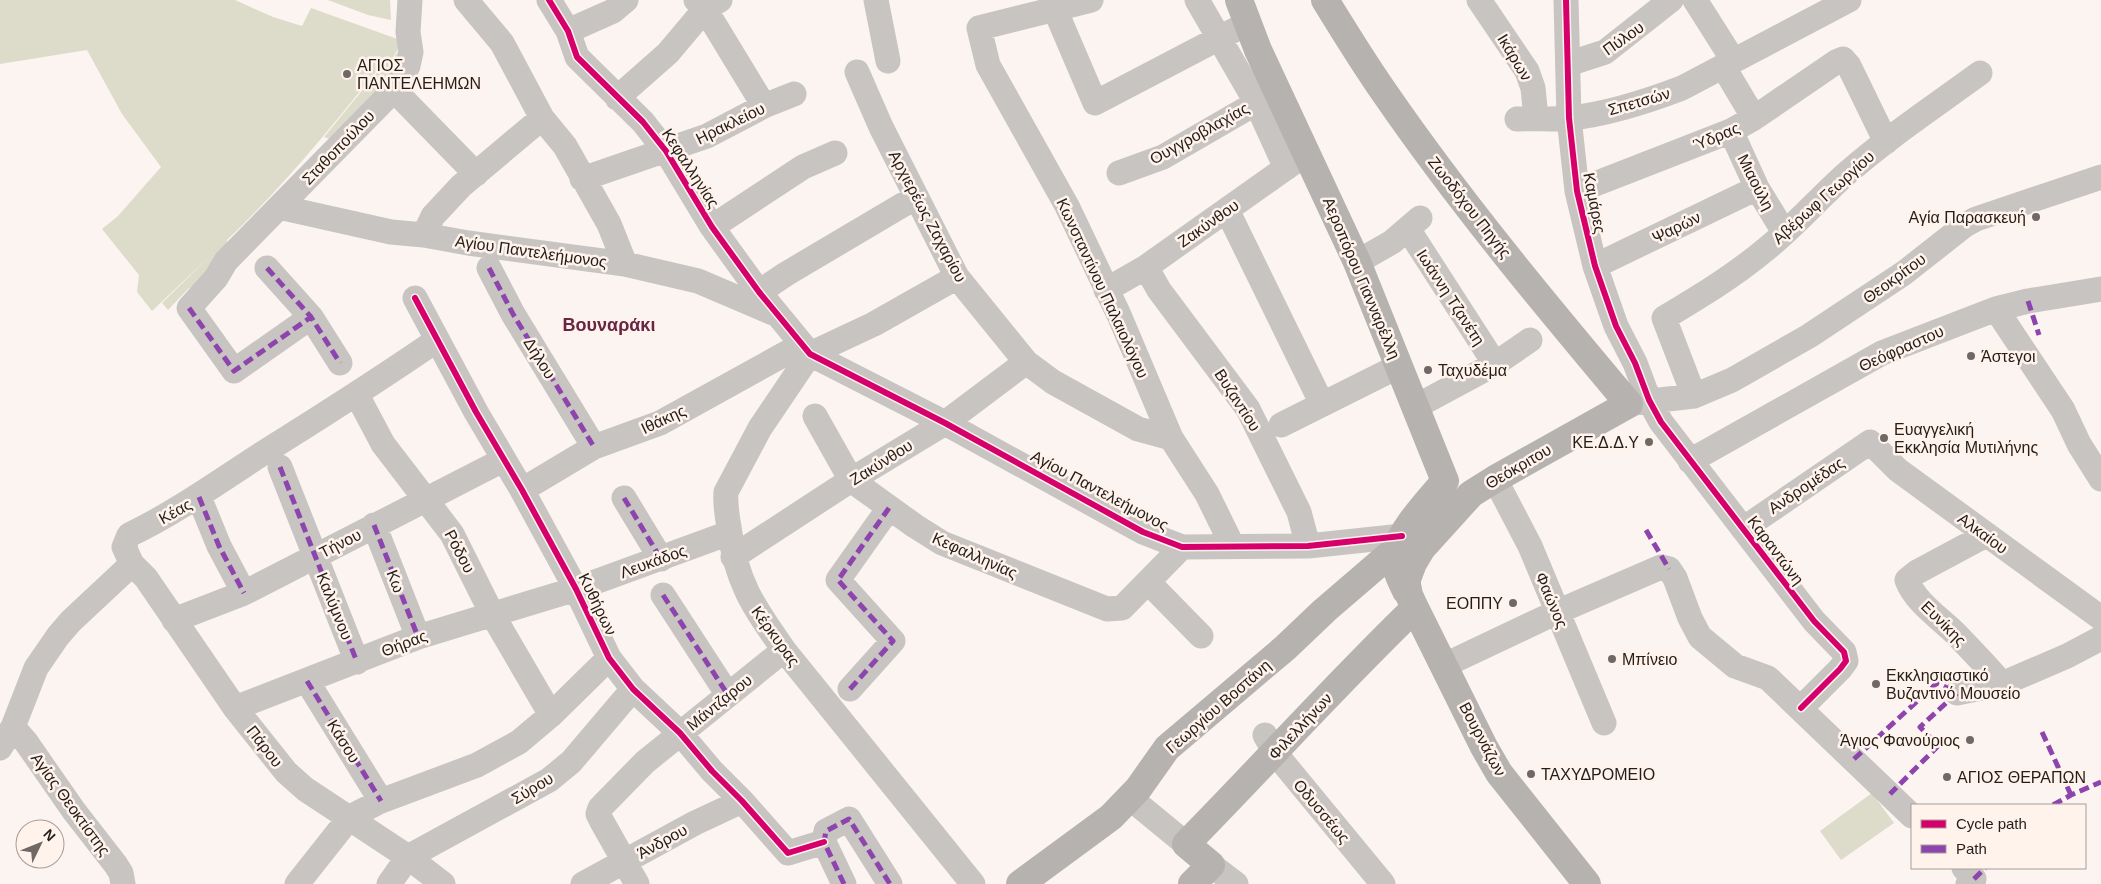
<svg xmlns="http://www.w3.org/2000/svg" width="2101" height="884" font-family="Helvetica,sans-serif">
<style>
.green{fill:#dddccb}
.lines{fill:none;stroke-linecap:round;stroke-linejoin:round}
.minor{stroke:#c7c4c1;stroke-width:25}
.major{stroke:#b6b2b0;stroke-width:28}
.quiet{stroke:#8e44ad;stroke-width:5;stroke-dasharray:10 5;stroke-linecap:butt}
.cycleway-casing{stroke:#fff3ec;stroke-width:9}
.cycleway{stroke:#d6006c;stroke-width:6}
.poi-dot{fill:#6f6864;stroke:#fff3ec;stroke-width:2}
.labels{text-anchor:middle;stroke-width:5;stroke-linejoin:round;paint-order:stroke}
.street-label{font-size:16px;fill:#241d19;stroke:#fff3ec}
.poi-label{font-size:16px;fill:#241d19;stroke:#fff3ec;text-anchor:start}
.neighbourhood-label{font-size:18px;font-weight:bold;fill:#662646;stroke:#fff3ec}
</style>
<rect width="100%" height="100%" fill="#fbf4f0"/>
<path class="green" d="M0 0H235L273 17 302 26 311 8 403 41 392 59 382 64C333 125 284 186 227 240L226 249 191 289 189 288 168 310 162 303 211 255 152 311 137 292 139 275 102 229 118 216 161 167 122 114 87 50 0 64Z
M328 0H390L391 20 368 15Z
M404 42 390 83 336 141 324 137 383 65 393 59Z
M1872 793 1894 823 1841 860 1820 831Z"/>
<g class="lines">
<path class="minor" d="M466 0 502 43 542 118 565 146 609 224 625 264
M549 0 568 31 577 57 643 122 654 136 666 151 712 227 759 292 810 354 945 423 1143 532 1182 547 1308 546 1402 536
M696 0 705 9 764 106
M876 0 888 61
M1051 0 1095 103 1248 23
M1091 0 979 28 988 65 1067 206 1119 315 1171 438 1207 494 1232 545
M1197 0 1256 102 1286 168
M1479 0 1527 71 1533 88 1536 118
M1566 0 1569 118 1577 191 1595 266 1616 326 1635 363 1649 400 1661 422 1814 621 1844 652 1846 661 1840 669 1801 708
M1695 0 1733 60
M568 31 613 11 626 0
M1568 64 1605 52 1671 0
M1723 66 1754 118
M857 72 881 127 957 277 1026 362 1053 382 1138 429 1171 438
M394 90 476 174
M617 98 668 53 705 9 720 0
M1517 119C1535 118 1554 120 1571 118 1607 114 1648 101 1682 88L1849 0
M1731 131 1757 188 1784 232
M1119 173 1163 157 1270 95
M582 179 707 136 764 106 794 94
M1577 191 1731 131 1754 118 1836 62 1843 59 1849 66 1886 142
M279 207 391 232 424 235 468 243 625 264 698 281 773 313
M1227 210 1322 404
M712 227 803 167 835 153
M1408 229 1495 364
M424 235 433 216 461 186 542 118
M1357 262 1392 242 1420 218
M1595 266 1757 188
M1146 267 1159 290 1248 409 1299 512 1308 546
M267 268 311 317 340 363
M489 268 513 314 594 447
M1106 290 1146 267 1307 153
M759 292 786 274 916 197
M415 298 476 412 522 490 576 589 609 658 633 689 680 733 712 771 742 801 788 853 824 842
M1996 309 2063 410 2079 444 2101 479
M311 317 234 371 189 308 216 278 226 261 394 90 408 66 411 52 408 32 410 0
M810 354 760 428 726 492C725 504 727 516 729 527 736 582 753 606 784 650L973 884
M810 354 874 324 957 277
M357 395 383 444 452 534 492 614 551 715
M1694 396 1664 318C1699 297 1734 276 1765 250 1794 227 1819 198 1846 174 1888 137 1935 106 1980 73
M1634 403 1694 396 1732 380 1809 336 1904 273 1965 225 1976 219 2101 177
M1415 407 1495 364 1530 340
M815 416 851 480 915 526 942 543 1107 609 1122 608 1182 547
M1281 425 1399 366
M1690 461 1882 353 1996 309 2028 301 2101 289
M280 467 357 662
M1495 479 1530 546 1604 723
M522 490 594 447 660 423 801 345
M199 497 219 546 244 593
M624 498 661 559
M374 525 418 637
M1743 529 1870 442 1898 470 2101 618
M1986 535 1917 572 1907 580C1915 602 1940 618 1957 635 1972 651 1988 667 2002 684
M733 557 851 480 945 423 1026 362
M132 564 146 578 235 708 286 772 305 789 408 857 443 884
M1149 583 1201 636
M663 595 728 695
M174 620 244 593 503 460
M1445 665 1557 612 1661 567 1669 569 1675 578 1690 618 1700 637 1735 666 1768 678 1912 816
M307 681 381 801
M850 689 893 641 838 580 889 508
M1957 693 2002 684 2067 656 2101 638
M235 708 418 637 576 589 729 533
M13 727 26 742 74 811 116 865 121 873 123 884
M1265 735 1275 753 1383 884
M0 748 13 727 36 668 58 636 71 621 132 564 124 547 129 535C179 511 224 478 271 448 327 413 383 377 437 340
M1130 798 1186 844
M1211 865 1236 884
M1964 868 1974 879 1968 884
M297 884 350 817 381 801 477 765 519 742 551 715 609 658
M389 884 408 857 549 780 571 762 633 689
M583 884 695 823 742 801
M637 884 601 820 598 814 600 808 645 762 784 650
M844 884 824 842 826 831 849 819 890 884"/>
<path class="major" d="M1239 0 1258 50 1357 262 1445 481C1430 499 1396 534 1395 557 1395 569 1401 580 1406 591
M1325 0C1344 31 1363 62 1384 92 1459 201 1544 303 1629 404L1495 479 1471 494 1422 548 1413 563 1407 579V585L1409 595 1415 608 1484 747 1499 773 1587 884
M1020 884 1111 817 1138 789 1167 748 1285 648 1325 610 1396 549
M1192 884 1211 865 1186 844C1263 766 1336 684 1415 608"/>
<path class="quiet" d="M267 268 311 317 340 363
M489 268 513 314 594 447
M2028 301 2039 335
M189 308 234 371 311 317
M280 467 357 662
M199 497 219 546 244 593
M624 498 661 559
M374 525 418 637
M1646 530 1669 569
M663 595 728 695
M307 681 381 801
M850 689 893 641 838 580 889 508
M2042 732 2071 795
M1854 759 1937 683 1957 693 1920 727 1938 746 1890 794
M2053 805 2071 795 2101 782
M1974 879 1985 868
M844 884 824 842 826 831 849 819 890 884"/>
<defs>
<path id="cycleway" d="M549 0 568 31 577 57 643 122 654 136 666 151 712 227 759 292 810 354 945 423 1143 532 1182 547 1308 546 1402 536
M1566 0 1569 118 1577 191 1595 266 1616 326 1635 363 1649 400 1661 422 1814 621 1844 652 1846 661 1840 669 1801 708
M415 298 476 412 522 490 576 589 609 658 633 689 680 733 712 771 742 801 788 853 824 842"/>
</defs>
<use href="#cycleway" class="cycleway-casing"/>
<use href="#cycleway" class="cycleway"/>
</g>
<g class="poi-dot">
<circle cx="347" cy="74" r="5"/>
<circle cx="2036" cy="217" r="5"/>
<circle cx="1971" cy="356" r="5"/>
<circle cx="1428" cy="370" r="5"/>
<circle cx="1884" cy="438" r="5"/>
<circle cx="1649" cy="442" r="5"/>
<circle cx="1513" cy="603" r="5"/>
<circle cx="1612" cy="659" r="5"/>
<circle cx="1876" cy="684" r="5"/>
<circle cx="1970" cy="740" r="5"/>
<circle cx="1531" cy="774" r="5"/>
<circle cx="1947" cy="777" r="5"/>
</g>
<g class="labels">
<g class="street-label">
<text transform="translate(1623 38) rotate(-35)" y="6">Πύλου</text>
<text transform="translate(1515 57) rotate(59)" y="6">Ικάρων</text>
<text transform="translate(1639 101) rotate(-16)" y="6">Σπετσών</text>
<text transform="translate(730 123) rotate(-26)" y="6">Ηρακλείου</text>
<text transform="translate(1199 133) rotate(-29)" y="6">Ουγγροβλαχίας</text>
<text transform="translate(1716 136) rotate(-23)" y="6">Ύδρας</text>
<text transform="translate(338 147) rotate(-46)" y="6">Σταθοπούλου</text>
<text transform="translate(691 168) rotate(57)" y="6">Κεφαλληνίας</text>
<text transform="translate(1756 182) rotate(63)" y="6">Μιαούλη</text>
<text transform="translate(1823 197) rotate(-42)" y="6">Αβέρωφ Γεωργίου</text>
<text transform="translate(1595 203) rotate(79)" y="6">Καμάρες</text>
<text transform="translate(1470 207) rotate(52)" y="6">Ζωοδόχου Πηγής</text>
<text transform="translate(928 216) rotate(62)" y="6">Αρχιερέως Ζαχαρίου</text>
<text transform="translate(1208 223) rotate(-35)" y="6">Ζακύνθου</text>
<text transform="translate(1676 227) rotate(-26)" y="6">Ψαρών</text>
<text transform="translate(531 251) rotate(8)" y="6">Αγίου Παντελεήμονος</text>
<text transform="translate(1362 278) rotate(67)" y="6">Αεροπόρου Γιανναρέλλη</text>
<text transform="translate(1894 278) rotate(-36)" y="6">Θεοκρίτου</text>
<text transform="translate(1103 288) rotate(65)" y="6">Κωνσταντίνου Παλαιολόγου</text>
<text transform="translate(1451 297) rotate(57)" y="6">Ιωάννη Τζανέτη</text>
<text transform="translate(1901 348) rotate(-24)" y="6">Θεόφραστου</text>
<text transform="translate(540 358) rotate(58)" y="6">Δήλου</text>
<text transform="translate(1238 400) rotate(57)" y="6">Βυζαντίου</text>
<text transform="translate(663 419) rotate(-25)" y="6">Ιθάκης</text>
<text transform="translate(881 462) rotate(-32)" y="6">Ζακύνθου</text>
<text transform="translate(1518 466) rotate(-30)" y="6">Θεόκριτου</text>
<text transform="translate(1806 485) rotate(-34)" y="6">Ανδρομέδας</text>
<text transform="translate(1100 490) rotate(28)" y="6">Αγίου Παντελεήμονος</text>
<text transform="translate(175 511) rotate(-29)" y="6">Κέας</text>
<text transform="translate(1983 533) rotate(36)" y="6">Αλκαίου</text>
<text transform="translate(340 543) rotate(-27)" y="6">Τήνου</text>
<text transform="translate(1776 550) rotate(53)" y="6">Καραντώνη</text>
<text transform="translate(460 551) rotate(62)" y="6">Ρόδου</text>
<text transform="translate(975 555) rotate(24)" y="6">Κεφαλληνίας</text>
<text transform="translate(653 561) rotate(-20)" y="6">Λευκάδος</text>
<text transform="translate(396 581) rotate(69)" y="6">Κω</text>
<text transform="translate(1552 600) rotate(67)" y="6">Φαώνος</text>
<text transform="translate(598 604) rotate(64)" y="6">Κυθήρων</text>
<text transform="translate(335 606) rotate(68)" y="6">Καλύμνου</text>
<text transform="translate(1944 623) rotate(45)" y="6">Ευνίκης</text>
<text transform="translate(776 636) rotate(54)" y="6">Κέρκυρας</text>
<text transform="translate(404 643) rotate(-21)" y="6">Θήρας</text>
<text transform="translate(719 702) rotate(-39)" y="6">Μάντζαρου</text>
<text transform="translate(1218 706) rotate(-41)" y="6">Γεωργίου Βοστάνη</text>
<text transform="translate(1300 726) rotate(-47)" y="6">Φιλελλήνων</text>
<text transform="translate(1483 739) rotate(62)" y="6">Βουρνάζων</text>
<text transform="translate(344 741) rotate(58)" y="6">Κάσου</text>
<text transform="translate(265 746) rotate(52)" y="6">Πάρου</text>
<text transform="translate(532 788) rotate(-31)" y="6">Σύρου</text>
<text transform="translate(71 804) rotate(54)" y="6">Αγίας Θεοκτίστης</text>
<text transform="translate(1322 811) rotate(50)" y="6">Οδυσσέως</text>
<text transform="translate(662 841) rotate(-29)" y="6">Άνδρου</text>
</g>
<g class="poi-label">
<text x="357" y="71">ΑΓΙΟΣ<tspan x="357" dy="18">ΠΑΝΤΕΛΕΗΜΩΝ</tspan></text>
<text x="2026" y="223" text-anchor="end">Αγία Παρασκευή</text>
<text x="1981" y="362">Άστεγοι</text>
<text x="1438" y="376">Ταχυδέμα</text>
<text x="1894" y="435">Ευαγγελική<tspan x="1894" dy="18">Εκκλησία Μυτιλήνης</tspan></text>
<text x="1639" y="448" text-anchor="end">ΚΕ.Δ.Δ.Υ</text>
<text x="1503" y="609" text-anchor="end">ΕΟΠΠΥ</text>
<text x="1622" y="665">Μπίνειο</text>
<text x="1886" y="681">Εκκλησιαστικό<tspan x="1886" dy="18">Βυζαντινό Μουσείο</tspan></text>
<text x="1960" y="746" text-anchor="end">Άγιος Φανούριος</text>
<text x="1541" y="780">ΤΑΧΥΔΡΟΜΕΙΟ</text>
<text x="1957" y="783">ΑΓΙΟΣ ΘΕΡΑΠΩΝ</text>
</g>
<g class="neighbourhood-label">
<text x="609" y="331">Βουναράκι</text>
</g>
</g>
<rect x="1911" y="804" width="175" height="65" fill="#fff3ec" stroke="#a79d98"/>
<rect x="1921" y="820" width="25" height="8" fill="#d6006c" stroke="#a79d98"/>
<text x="1956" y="829" font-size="15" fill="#241d19">Cycle path</text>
<rect x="1921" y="845" width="25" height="8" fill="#8e44ad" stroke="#a79d98"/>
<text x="1956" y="854" font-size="15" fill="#241d19">Path</text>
<g transform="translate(40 844) rotate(47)"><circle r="24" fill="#fff3ec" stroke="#a79d98"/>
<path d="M0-4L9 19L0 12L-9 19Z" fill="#6f6864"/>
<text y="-8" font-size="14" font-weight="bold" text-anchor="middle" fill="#241d19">N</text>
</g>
</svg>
